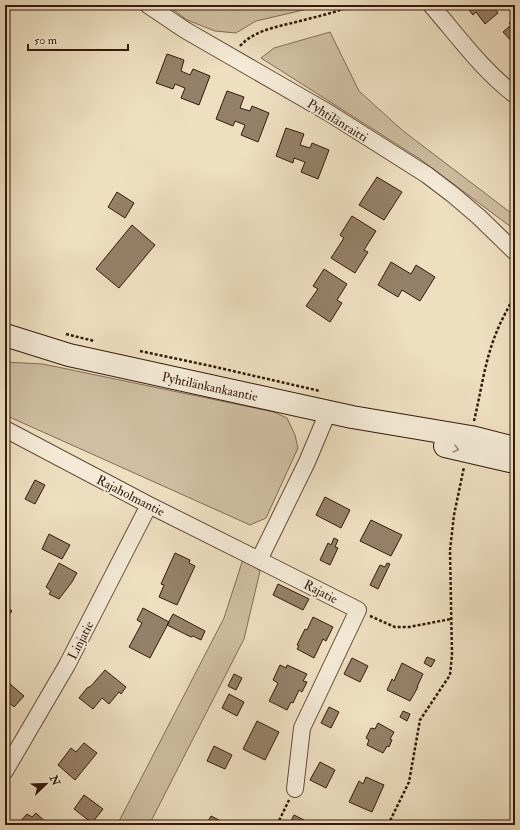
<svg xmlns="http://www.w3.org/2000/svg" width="520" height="830" font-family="'IM FELL Double Pica',serif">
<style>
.green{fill:#cfbea2;stroke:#826c56}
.building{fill:#958069;stroke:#351a0a}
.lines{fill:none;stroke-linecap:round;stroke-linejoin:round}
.street-casing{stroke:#634b38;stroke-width:18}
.secondary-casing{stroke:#351a0a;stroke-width:24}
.path{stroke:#351a0a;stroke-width:2.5;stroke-dasharray:3 2;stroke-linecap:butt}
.street{stroke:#f4ead7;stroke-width:16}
.secondary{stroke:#f4ead7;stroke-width:22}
.oneway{stroke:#9e8c7b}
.labels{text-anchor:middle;stroke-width:3.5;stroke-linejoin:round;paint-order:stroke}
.street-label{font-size:13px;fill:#351a0a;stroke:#f4ead7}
</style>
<rect width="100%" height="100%" fill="#eedfc1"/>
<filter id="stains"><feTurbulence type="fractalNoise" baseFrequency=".005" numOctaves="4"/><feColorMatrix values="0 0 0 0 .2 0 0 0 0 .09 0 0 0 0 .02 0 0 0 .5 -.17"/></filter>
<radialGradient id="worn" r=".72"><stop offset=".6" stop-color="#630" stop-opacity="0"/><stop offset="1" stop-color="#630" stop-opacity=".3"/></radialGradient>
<path class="green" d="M167 5H312V8L256 21 236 33 215 31 187 20Z
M330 32 359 91 402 130 515 216V230L420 159 261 58 274 48Z
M5 362 43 364 274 412 287 418 295 435 298 448 266 518 250 525 5 415Z
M243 559 260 571 244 639 149 825H117L224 618Z"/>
<path class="building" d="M465 5H492L498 13 485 24 476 12 473 15Z
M515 18V51L510 46 513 43 503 32 511 25 509 23Z
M167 54 184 60 181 71 190 75 193 69 210 76 199 105 181 98 185 88 175 84 173 89 156 83Z
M227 91 244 97 240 108 250 111 252 106 269 113 258 142 241 135 245 125 235 121 233 126 216 119Z
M286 128 304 134 300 145 310 148 312 143 329 150 318 179 301 172 305 162 294 158 293 163 276 156Z
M377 177 402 192 384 220 359 205Z
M117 192 134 203 125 218 108 207Z
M352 216 376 231 364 250 368 252 355 273 331 258 344 238 340 235Z
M132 225 155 245 119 288 96 269Z
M391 262 411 274 416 265 435 277 420 301 402 290 398 297 378 285Z
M324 269 347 284 337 300 342 303 330 322 306 306 318 289 313 286Z
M35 480 45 485 35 504 25 499Z
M325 497 350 510 341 528 316 515Z
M371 520 402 535 391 556 360 541Z
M49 534 70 545 62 559 42 549Z
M334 538 338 540 335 547 338 548 330 565 320 560 328 543 331 545Z
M175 553 190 560 189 563 195 566 177 605 159 597 164 585 161 584Z
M59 563 77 573 72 582 59 599 49 594 51 591 46 587Z
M387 563 390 564 378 589 370 585 380 565 385 567Z
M278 584 309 599 303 610 273 595Z
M5 597 10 601 6 605 12 611 6 618 5 616Z
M143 608 169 622 150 658 129 647 142 623 137 620Z
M173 614 205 631 201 640 193 636 191 637 167 625Z
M313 617 333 627 326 641 323 639 314 658 297 649 299 646 297 645 305 629 307 630Z
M427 657 435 660 431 667 424 663Z
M352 658 368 666 360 682 344 674Z
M402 663 423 674 417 687H418L410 701 387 690 392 679 394 681Z
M280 665 286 668 287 665 307 674 303 681 307 682 302 692 299 690 293 703 291 702 287 710 269 701 278 683 273 680Z
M105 670 126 687 121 694 119 692 109 704 102 698 93 709 79 698 87 688 91 686Z
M234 674 242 678 236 690 228 686Z
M9 683 24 696 14 707 5 699V688Z
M229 694 244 702 237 716 222 708Z
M329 707 339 712 331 728 321 723Z
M403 711 410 714 407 721 400 717Z
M257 721 279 732 265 760 243 749Z
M378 723 394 732 390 739 392 740 389 747 387 746 383 753 367 745 369 740 366 738 371 728 375 729Z
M84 743 97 753 75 780 58 765 71 748 76 752Z
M214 746 232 755 225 769 207 761Z
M320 762 335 770 326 788 310 780Z
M366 777 384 785 372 812 349 802 359 781 363 784Z
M84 795 103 809 92 823 74 809Z
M36 813 49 825H17L27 814 32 817Z
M294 815 304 820 302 823H304L303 825H289Z
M211 816 229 825H206Z"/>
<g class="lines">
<defs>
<path id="street" d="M148 5 185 30 329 113 427 175 452 194 479 217 515 252
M431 5C458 36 482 70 515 95
M5 429 149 505 259 560
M5 771 67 665 149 505
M295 789 302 728 358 610 259 560 307 462 328 412"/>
<path id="secondary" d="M5 335 69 355 352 417 471 437 515 448
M445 446 510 461"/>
</defs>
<use href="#street" class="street-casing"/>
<use href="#secondary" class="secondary-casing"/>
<path class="path" d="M240 46C255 30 276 27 296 22 315 17 335 13 353 5
M66 334 94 341
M140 351 211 366 320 391
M474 421C481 392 485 359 497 331 502 318 510 306 515 293
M370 616 395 627H409L451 619
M277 825 289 800
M388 825 409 782 420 720 450 675 452 655 450 550 454 515 464 467"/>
<use href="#street" class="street"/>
<use href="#secondary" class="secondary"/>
</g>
<defs><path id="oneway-chevron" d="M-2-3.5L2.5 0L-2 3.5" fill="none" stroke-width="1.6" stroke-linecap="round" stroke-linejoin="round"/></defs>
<use class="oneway" href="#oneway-chevron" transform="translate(456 449) rotate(14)"/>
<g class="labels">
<g class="street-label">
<text transform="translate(338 120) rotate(32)" y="5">Pyhtilänraitti</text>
<text transform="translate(210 386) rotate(12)" y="5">Pyhtilänkankaantie</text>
<text transform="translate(131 495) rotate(27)" y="5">Rajaholmantie</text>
<text transform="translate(321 591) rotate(27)" y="5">Rajatie</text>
<text transform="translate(80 640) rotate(-63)" y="5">Linjatie</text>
</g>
</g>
<rect width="520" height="830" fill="none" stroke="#eedfc1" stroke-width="20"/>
<rect x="6" y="6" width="508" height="818" fill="none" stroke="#351a0a" stroke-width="2"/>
<rect x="10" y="10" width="500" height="810" fill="none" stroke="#351a0a"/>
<g transform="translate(46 784) rotate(67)" stroke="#f4ead7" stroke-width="3" paint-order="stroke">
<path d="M0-3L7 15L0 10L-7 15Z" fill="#351a0a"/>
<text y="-6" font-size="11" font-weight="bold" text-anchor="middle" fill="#351a0a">N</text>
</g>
<path d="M28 44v6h100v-6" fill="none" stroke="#351a0a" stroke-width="2"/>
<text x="34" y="44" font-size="12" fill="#351a0a" stroke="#f4ead7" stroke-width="3" paint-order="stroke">50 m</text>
<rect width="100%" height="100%" filter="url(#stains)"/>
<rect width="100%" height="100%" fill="url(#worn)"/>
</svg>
